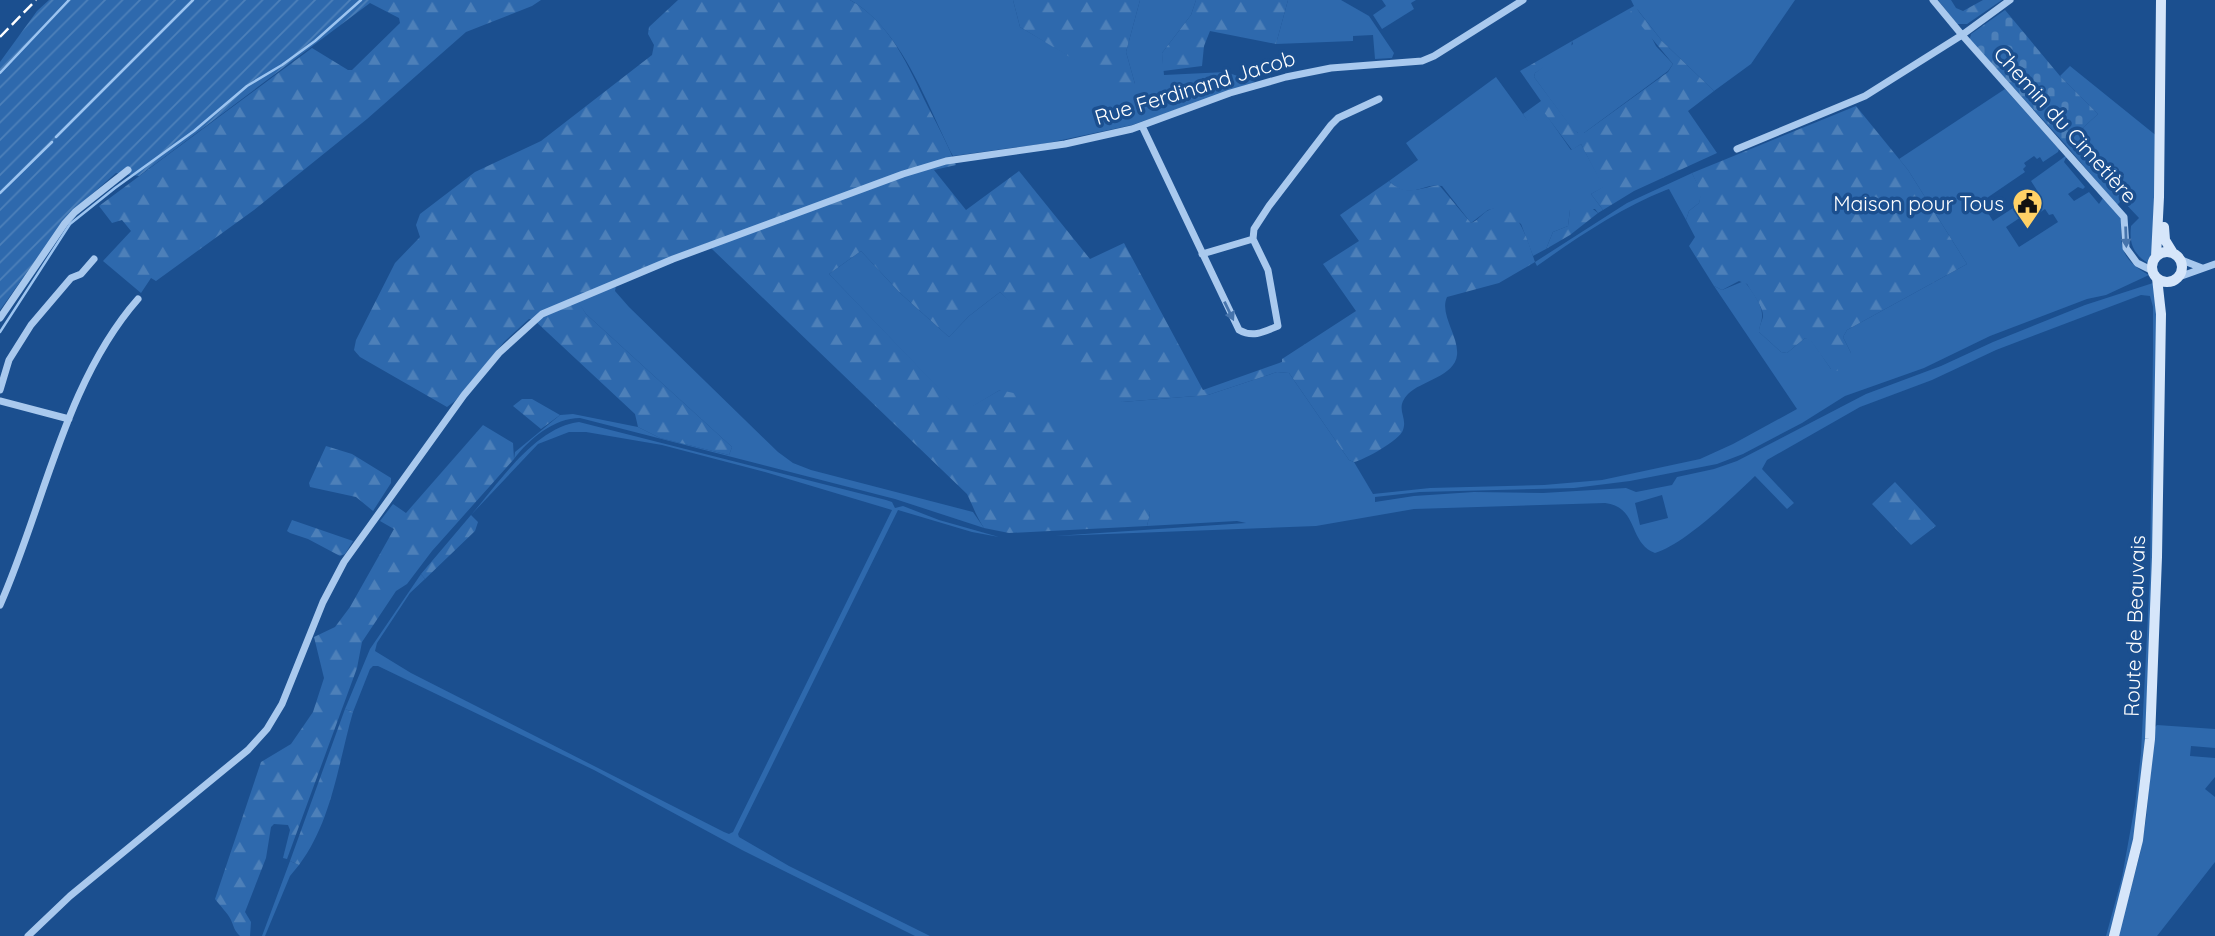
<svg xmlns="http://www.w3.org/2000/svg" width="2215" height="936" font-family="Quicksand,sans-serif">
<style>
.grass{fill:#2e69ad;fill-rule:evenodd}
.forest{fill:url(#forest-firs)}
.cemetery{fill:url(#cemetery-stones)}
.garden{fill:url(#garden-furrows)}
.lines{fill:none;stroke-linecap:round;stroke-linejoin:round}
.stream{stroke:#9cc4f0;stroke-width:2.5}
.minor{stroke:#a9c9ee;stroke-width:7}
.secondary{stroke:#d6e6fa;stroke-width:10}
.rail{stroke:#fff;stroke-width:2.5;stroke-dasharray:12 5;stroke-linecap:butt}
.oneway{fill:#4674ac}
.labels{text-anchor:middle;stroke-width:7;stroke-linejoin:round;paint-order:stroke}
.street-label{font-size:21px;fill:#fff;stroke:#1b4f8f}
.poi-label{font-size:21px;fill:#fff;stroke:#1b4f8f;text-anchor:end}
</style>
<defs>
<pattern id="forest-firs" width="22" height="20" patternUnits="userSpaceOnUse" patternTransform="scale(1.75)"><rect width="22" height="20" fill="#2e69ad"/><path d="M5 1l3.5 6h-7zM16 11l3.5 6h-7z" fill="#4d80b9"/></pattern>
<pattern id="cemetery-stones" width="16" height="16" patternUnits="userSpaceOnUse" patternTransform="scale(1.75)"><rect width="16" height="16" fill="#2e69ad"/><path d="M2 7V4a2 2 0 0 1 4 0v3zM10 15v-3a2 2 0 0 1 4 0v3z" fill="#4d80b9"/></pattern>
<pattern id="garden-furrows" width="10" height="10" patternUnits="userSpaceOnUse" patternTransform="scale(1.75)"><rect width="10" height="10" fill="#2e69ad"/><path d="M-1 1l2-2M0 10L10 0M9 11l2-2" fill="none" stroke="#4d80b9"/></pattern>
</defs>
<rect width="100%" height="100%" fill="#1b4f8f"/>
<path class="grass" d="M850 0H1013L1020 27 1112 81 1135 84 1126 52 1140 0H1196L1191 15 1162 53 1164 75 1226 72 1255 82 1132 125 1048 143 953 156C927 105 902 29 850 0Z
M1288 0H1341L1369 16 1394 53 1392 58 1375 59 1373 35 1353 36V41L1276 44Z
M1382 0H1416L1411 3 1414 9 1382 29 1373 15 1386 6Z
M1631 0H1795L1751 64 1714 91 1662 41 1637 9 1656 46 1673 64 1668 71 1584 133H1578L1572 129 1534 77 1535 73 1573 44 1572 41 1634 6Z
M2070 66 2158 137 2153 250 2148 263C2133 254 2129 243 2131 226L2139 218 2122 200 2117 205 2065 144 2098 114 2060 76Z
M1496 77 1528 121 1543 110 1571 150 1581 144 1604 187 1591 194 1603 210 1598 213 1595 209 1570 210 1568 226 1553 232 1546 249 1533 256 1521 224 1496 208 1488 210 1471 223 1442 186C1422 182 1410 202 1389 181L1418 160 1406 143Z
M2005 89 2059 149 2058 152 2043 162 2040 157 2037 159 2034 156 2024 163 2026 166 2023 169 2025 172 1981 202 1993 221 2038 192 2031 181 2067 155 2064 162 2085 187 2083 189 2078 187 2068 194 2074 201 2089 192 2099 204 2103 198 2122 218C2119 248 2122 260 2149 275L2106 295 2087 299 1990 336 1924 368 1845 396 1802 423 1743 454 1717 464 1630 481 1574 488 1420 492 1375 497V502L1414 496 1474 492 1543 493 1626 488 1636 492 1672 485 1677 477 1714 469 1737 461 1866 394 1941 366 1993 342 2085 305 2153 283 2157 295 2153 569 2144 766 2136 830 2110 936H2106L2122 877 2135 805 2141 753 2150 575 2153 350V307L2150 296 2141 295 1996 350 1932 380 1860 407 1767 460 1762 469 1794 503 1787 509 1755 476C1732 498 1685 544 1655 553 1628 543 1639 507 1605 503L1414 509 1316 526 1055 536 1246 523 1237 521 1147 526 1150 513 1000 390 962 413 829 274 861 251 900 293 949 337 969 316 1000 292 1122 402 1208 395 1277 372 1289 373 1349 460 1354 462 1373 494 1430 488 1544 485 1602 480 1700 459 1733 444 1797 409 1714 286 1722 290 1744 281C1750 288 1762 304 1762 314 1763 320 1759 326 1759 332L1781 352 1787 353 1805 338 1811 340 1831 369 1851 353 1843 337 1847 330 1967 264 1908 170 1899 159ZM2045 209 2049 215 2053 214 2058 222 2019 247 2006 227 2021 217 2025 223ZM1662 495 1668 518 1640 525 1635 503Z
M1692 173 1702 193 1699 203 1689 211 1686 220 1669 189 1666 190C1619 209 1578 237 1537 266L1535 262 1627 203Z
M616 286 615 291 629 307 778 452 793 463 811 470 973 512 984 528 895 499 580 418C554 418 529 439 514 459L515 452 560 415 573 414 638 427 660 438 729 455 732 447 586 314 577 301Z
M579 422 886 500 892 502 895 508 903 506 939 520 999 537 972 532 898 510 738 834 739 837 789 866 930 936H915L742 850 594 770 378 666H373L370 669 353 712 345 709 370 649 421 574 425 579 410 593 377 643 375 651 411 673 724 832 729 834 733 832 892 510 765 472 662 445 586 432H569L538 444 471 515C498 484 535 427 579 422Z
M2157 725 2215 729V748L2191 746 2190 756 2215 758V777L2205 789 2215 797V862L2157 936H2118L2140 854 2146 819 2155 727Z
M290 861 299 865 290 876 265 936H262Z"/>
<path class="forest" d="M370 0H541L532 6 466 32 367 119 254 210 156 281 151 278 141 293 103 261 131 231 122 220 112 223 99 206 312 48 348 70H352L400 23 399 18 370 3Z
M678 0H850C891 23 908 66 928 107 938 126 948 145 956 165L934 170 966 210 1019 171 1090 259 1124 243 1203 390 1282 362V359L1356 311 1323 264 1359 241 1340 215 1389 181C1405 197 1420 188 1439 185L1471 223C1479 220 1482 213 1489 210 1517 195 1529 246 1535 262L1499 283 1447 297C1439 314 1459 336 1457 355 1455 376 1421 381 1408 394 1394 409 1408 416 1403 430 1400 440 1364 460 1354 462L1349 460 1289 373 1277 372 1208 395 1122 402 1113 400 1103 393 1000 292 969 316 949 337 900 293 861 251 829 274 962 412 1000 390 1036 398 1101 456 1150 513 1147 526 1009 533 984 528C976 516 973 506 967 494L712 249 709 242 576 298 586 314 732 447 729 455 660 438 638 427 635 414 533 319H529L504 342 455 401 447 407 360 357 354 350 356 340 395 263 420 237 416 225 420 214 475 172 541 141 652 55 654 45 648 34 649 27Z
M1013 0H1140L1126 52 1135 84 1118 86 1020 27Z
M1196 0H1288L1276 44 1210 31 1204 46 1202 66 1163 71 1162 53 1191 15Z
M1938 0H1951L1956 8 1963 11 1983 0H2002L1967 24H1957Z
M1636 8 1662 41 1714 91 1688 111 1717 153 1634 191 1603 210 1591 194 1603 187 1581 144 1572 150 1543 111 1528 122 1523 114 1541 101 1520 71 1572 41 1571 49 1535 73 1534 77 1572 128 1578 133H1584L1668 72 1673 64 1630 12Z
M1856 106 1908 170 1967 264 1847 330 1843 337 1851 353 1850 360 1837 371 1831 369 1811 341 1805 338 1787 353 1781 352 1759 332C1759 326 1762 322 1763 316 1763 306 1752 293 1747 284L1739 281 1722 290 1714 286 1689 246 1695 237 1686 220 1689 211 1699 203 1701 193 1692 173Z
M1576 204 1589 206 1598 213 1570 235 1546 249 1553 232 1568 226 1570 210Z
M522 399H532L560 415 541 429 513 406Z
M483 425 513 443 514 459 432 551 407 584 396 591 362 642 357 668 287 859 283 858 290 830 288 825 274 824 271 827 266 858 245 912 251 922 250 936H240C234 930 234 927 231 920 227 912 220 906 215 899L261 762 291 744 313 712 324 678 314 637 335 627 350 607 394 529 380 521 393 504 406 513Z
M326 446 352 454 391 478V483L373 511 356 497 310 487 309 483Z
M1895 482 1936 526 1911 545 1872 504Z
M471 515 478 522 475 531 425 579 421 574Z
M292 520 353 541 345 554 340 556 308 539 290 533 287 531Z
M345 709 353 712C338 764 332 821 299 865L290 861Z"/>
<path class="cemetery" d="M2005 10 2060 76 2098 114 2065 144 1970 40 1971 34Z"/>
<path class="garden" d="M49 0H370V3L139 176 116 173 68 215 0 310V62L37 11Z"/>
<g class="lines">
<path class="stream" d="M0 73 69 0
M56 137 193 0
M0 193 52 142
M0 332 70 224 115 188 194 131 247 86 282 65 315 41 361 0"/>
<path class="minor" d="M1933 0 1962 35 2124 217 2126 248 2137 263 2153 271
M1142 126 1239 330C1253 338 1264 332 1278 326L1268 270 1253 239 1254 229 1269 206 1331 125 1338 118 1379 99
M1737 149 1865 96 1962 35 2010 0
M1202 254 1253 239
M2179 259 2202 268
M2176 278 2215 264
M0 318 65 223 75 212 128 170
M0 390 9 360 31 325 71 278 81 274 94 259
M0 401 69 419
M0 605C44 506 65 382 138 299
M28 936 70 896 248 750 267 729 282 704 323 602 344 562 464 395 499 353 542 314 673 259 903 174 946 161 1065 144 1132 129 1230 93 1286 77 1331 68 1422 61 1434 56 1523 0"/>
<path class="secondary" d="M2164 227 2165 240 2173 253
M2152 267a15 15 0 1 1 30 0a15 15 0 1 1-30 0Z
M2156 257 2159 197 2161 0
M2114 936 2138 840 2150 739 2157 557 2161 314 2157 278"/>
<path class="rail" d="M0 37 36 0"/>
</g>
<defs><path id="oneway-solid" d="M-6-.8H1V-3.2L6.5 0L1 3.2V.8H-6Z" transform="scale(1.75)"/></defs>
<g class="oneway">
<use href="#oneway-solid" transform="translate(2126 237) rotate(88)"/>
<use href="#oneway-solid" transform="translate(1229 311) rotate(64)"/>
</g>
<defs>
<symbol id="civic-pin" viewBox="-11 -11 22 30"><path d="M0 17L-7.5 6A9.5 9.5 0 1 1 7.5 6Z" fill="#ffd166" stroke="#1b4f8f"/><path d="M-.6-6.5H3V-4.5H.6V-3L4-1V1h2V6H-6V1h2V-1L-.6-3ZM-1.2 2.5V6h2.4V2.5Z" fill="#111"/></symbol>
</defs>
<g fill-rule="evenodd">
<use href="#civic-pin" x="2010" y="186" width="35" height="47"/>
</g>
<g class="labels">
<g class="street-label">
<text transform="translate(1195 88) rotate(-17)" y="7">Rue Ferdinand Jacob</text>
<text transform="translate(2065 125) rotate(48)" y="7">Chemin du Cimetière</text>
<text transform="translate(2135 626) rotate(-88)" y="7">Route de Beauvais</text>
</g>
<g class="poi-label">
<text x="2004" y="211">Maison pour Tous</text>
</g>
</g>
</svg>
